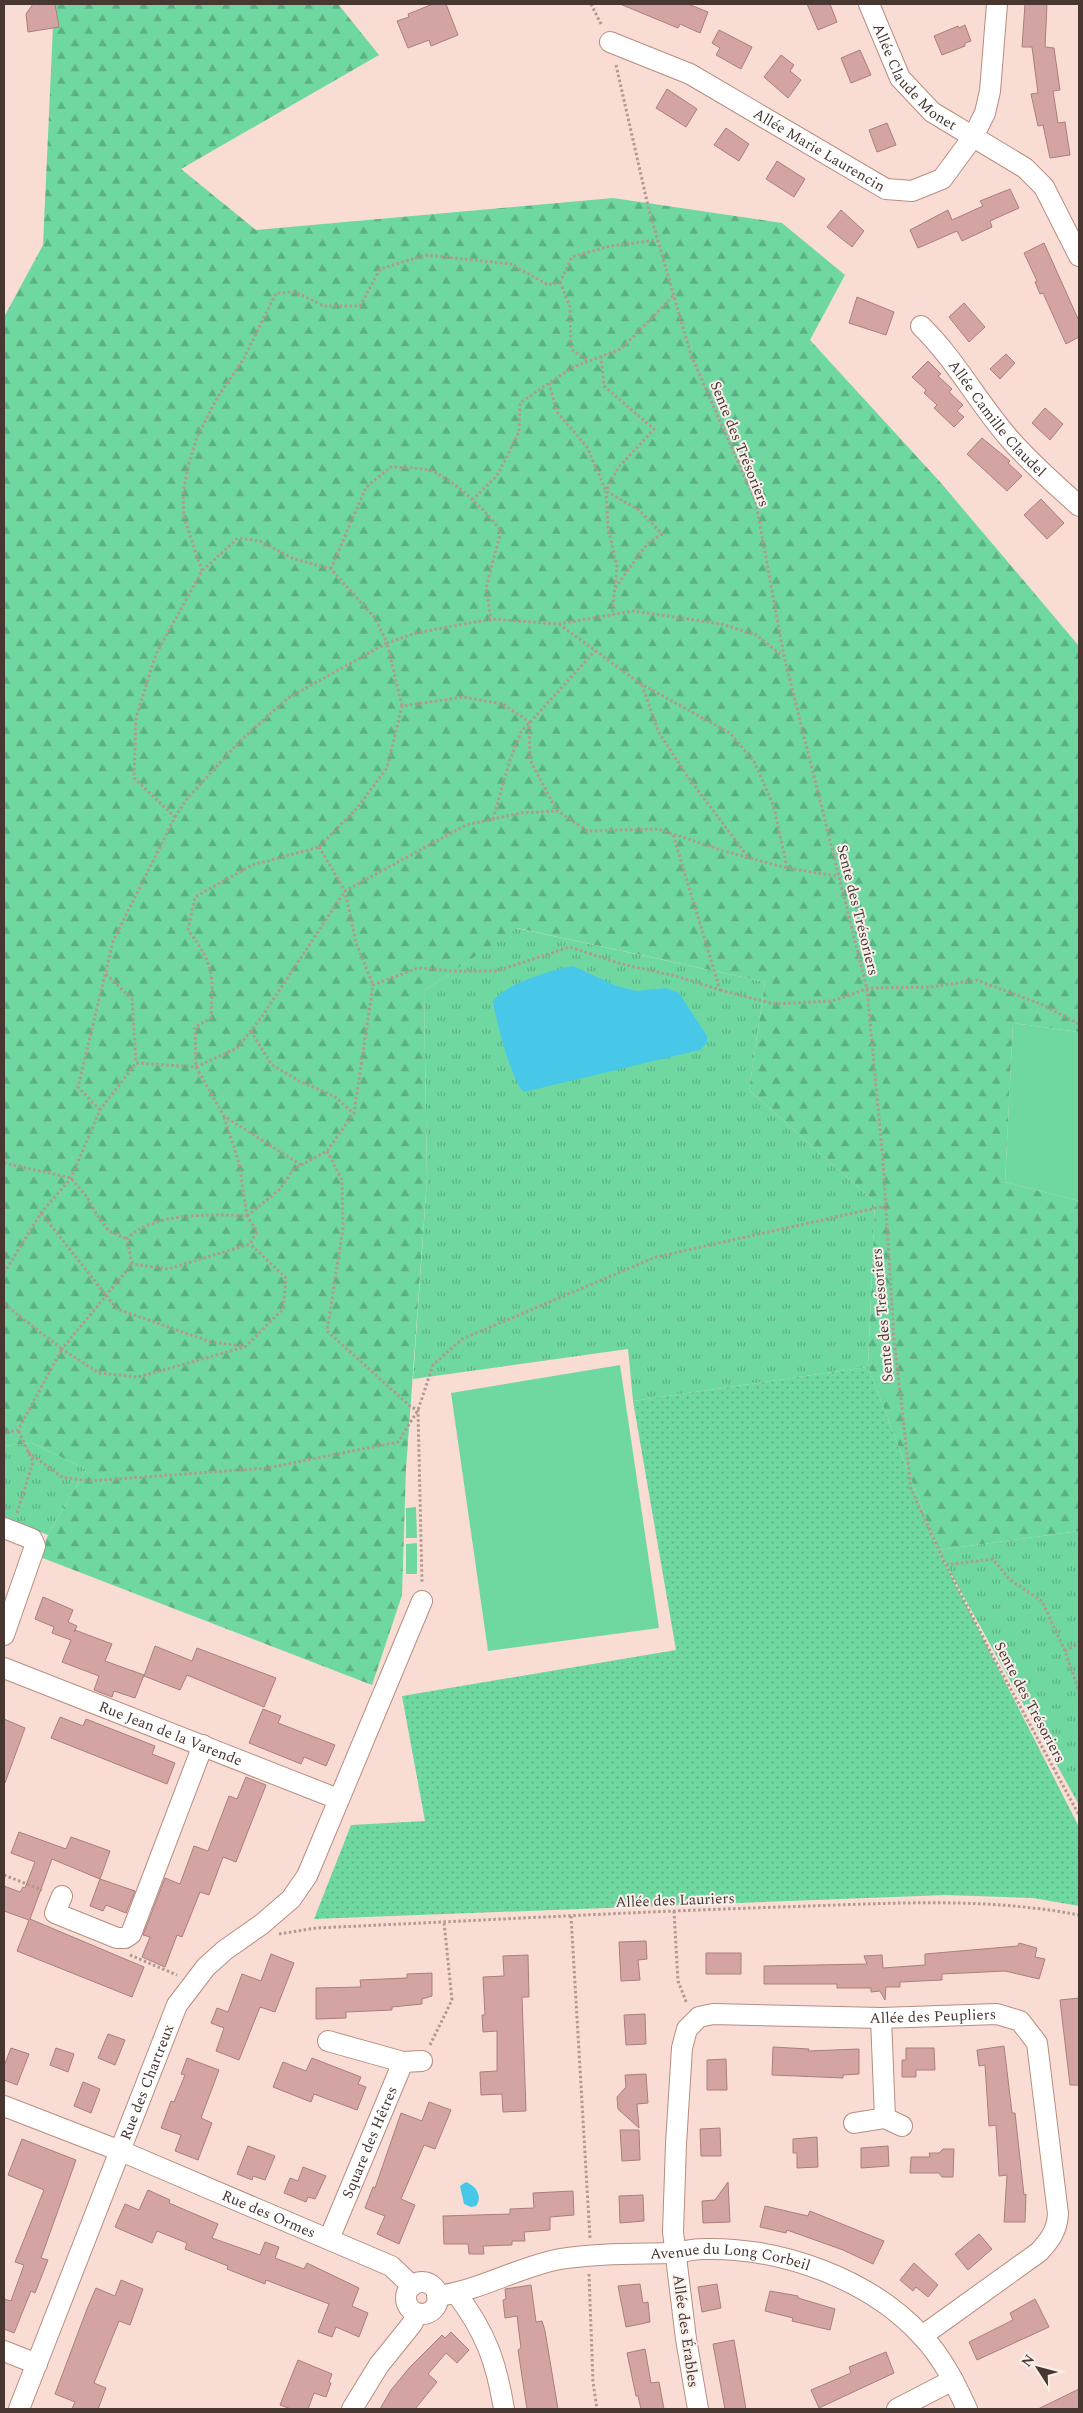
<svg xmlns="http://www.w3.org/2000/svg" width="1083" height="2413" font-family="Spectral,serif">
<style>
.grass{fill:url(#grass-tufts)}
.forest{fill:url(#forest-firs)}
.park{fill:#6fd8a1}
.garden{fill:url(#garden-dots)}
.water{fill:#48c8e9}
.building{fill:#d4a4a4;stroke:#ab7e7e}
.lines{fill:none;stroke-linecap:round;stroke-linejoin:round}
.minor-casing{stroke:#b88d7f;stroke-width:22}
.path{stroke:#b19991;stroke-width:3;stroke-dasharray:2.5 2.5;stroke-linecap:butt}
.minor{stroke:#fff;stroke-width:20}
.labels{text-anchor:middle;stroke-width:4;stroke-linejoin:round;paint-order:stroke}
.street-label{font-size:15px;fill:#483630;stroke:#f8efeb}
</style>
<defs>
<pattern id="grass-tufts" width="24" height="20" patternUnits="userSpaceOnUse" patternTransform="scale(1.25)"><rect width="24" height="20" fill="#6fd8a1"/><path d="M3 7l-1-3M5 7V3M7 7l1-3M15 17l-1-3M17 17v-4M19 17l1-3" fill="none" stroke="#5db084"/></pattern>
<pattern id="forest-firs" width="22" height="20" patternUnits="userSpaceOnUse" patternTransform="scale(1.25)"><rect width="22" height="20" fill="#6fd8a1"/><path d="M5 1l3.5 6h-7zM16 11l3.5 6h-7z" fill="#5db084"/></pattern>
<pattern id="garden-dots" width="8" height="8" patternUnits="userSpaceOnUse" patternTransform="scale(1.25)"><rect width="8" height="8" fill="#6fd8a1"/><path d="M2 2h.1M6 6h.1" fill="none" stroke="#5db084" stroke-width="1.8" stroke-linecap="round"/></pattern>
</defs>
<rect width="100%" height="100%" fill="#f9ddd4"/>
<path class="grass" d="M516 928 765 982 749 1090 875 1202 868 1367 633 1401 628 1349 413 1379 427 1179 424 991Z
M32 1443 86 1469 48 1535 4 1518V1446Z
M1079 1531V1805L938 1550Z"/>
<path class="forest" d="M54 4H338L379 55 181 169 256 230 613 198 782 223 845 275 810 340 941 483 1079 646V1032L1013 1023 1005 1182 1079 1201V1531L938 1550 868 1367 875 1202 749 1090 765 982 517 928 424 991 427 1179 406 1469 402 1595 372 1685 40 1557 48 1535 86 1469 32 1443 4 1446V317L43 245Z"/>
<path class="park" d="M1013 1023 1079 1032V1201L1005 1182Z
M620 1365 659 1628 488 1651 451 1393Z
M416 1507 417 1538H406V1508Z
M417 1543V1574H406V1544Z"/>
<path class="garden" d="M868 1367 938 1550 1079 1827V1906L1033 1898 946 1895 314 1919 351 1825 425 1821 402 1696 676 1650 633 1401Z"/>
<path class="water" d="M573 966 617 986 637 991 666 988 679 993 707 1036V1043L700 1050 524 1092C512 1083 495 1017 493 1001 507 983 551 970 573 966Z
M466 2182C476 2186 483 2196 476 2206L471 2207 464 2204 460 2186Z"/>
<path class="building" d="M33 4H55L59 27 28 32 26 14Z
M433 4H446L458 35 431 46 429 40 408 48 397 21 409 17 408 14Z
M620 4H688L708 12 700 33 680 24 678 28Z
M807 4H830L837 22 818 30Z
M1025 4H1047L1045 47 1054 48 1060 90 1053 91 1058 123 1065 122 1070 155 1050 158 1043 125 1038 126 1031 94 1038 93 1032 47H1022Z
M965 25 971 41 965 43V46L942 55 934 36 958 26 959 28Z
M719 30 752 47 741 69 716 55 720 48 712 43Z
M860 50 871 75 851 83 841 58Z
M781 55 794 65 790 71 801 80 788 98 764 77Z
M667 89 697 109 686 127 656 108Z
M887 123 896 145 877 152 869 130Z
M726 128 749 144 739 161 714 145Z
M777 161 805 179 794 197 766 179Z
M1010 189 1019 208 990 221 992 227 962 241 957 231 918 248 910 230 948 210 952 220 983 206 980 201Z
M841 210 864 231 852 247 827 227Z
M1044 243 1079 321V337L1066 344 1043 293 1040 294 1035 282 1037 281 1024 253Z
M857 297 894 312 886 335 849 323Z
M964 303 985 327 969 342 949 317Z
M1006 354 1015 363 1000 379 990 369Z
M928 361 941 374 938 376 952 389 949 392 963 405 957 411 964 417 954 427 934 408 937 405 924 393 926 390 912 377Z
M1045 408 1063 424 1050 440 1032 423Z
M982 438 1010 461 1008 463 1022 476 1007 491 967 454Z
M1041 499 1064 523 1047 539 1024 515Z
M43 1597 73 1610 68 1622 77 1626 74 1632 75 1630 112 1644 105 1661 144 1675 135 1698 114 1691 112 1697 94 1690 99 1676 62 1662 71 1640 52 1633 54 1627 35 1619Z
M155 1646 192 1661 197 1648 276 1678 264 1707 187 1675 180 1690 144 1676Z
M263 1709 281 1716 278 1723 335 1745 326 1766 304 1757 301 1764 249 1743Z
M60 1717 83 1726 86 1719 155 1746 152 1754 175 1763 167 1784 51 1738Z
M4 1719 25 1728 5 1783 4 1782Z
M246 1777 266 1785 236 1862 223 1857 209 1895 200 1892 182 1937 177 1935 165 1967 142 1957 150 1937 143 1935 165 1878 180 1884 194 1846 208 1851 229 1796 237 1799Z
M19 1832 66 1849 71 1837 110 1851 100 1879 52 1859 30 1919 144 1967 132 1997 17 1951 29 1920 4 1911V1886L20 1892 23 1887 25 1888 35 1862 11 1853Z
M100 1879 135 1891 126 1913 106 1905 103 1911 90 1906Z
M646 1941 647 1959 638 1960 640 1980 621 1981 619 1942Z
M1019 1943 1037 1948 1035 1957 1045 1959 1039 1979 1005 1971 942 1974V1980L900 1982V1987H886L885 2000 880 1991 871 1992V1988H837V1984H764V1966L867 1964 864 1956 882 1955 883 1968 925 1965V1954L1018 1946Z
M706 1953H741V1974H706Z
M271 1954 294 1963 275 2012 260 2007 239 2060 216 2051 224 2028 211 2023 217 2008 228 2012 242 1974 261 1981Z
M528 1955 529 1997H522L526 2111 503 2112 502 2094 481 2095 480 2072 497 2071V2031L483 2032 482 2015H485L483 1977 504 1976 503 1956Z
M432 1973V1996L422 1999V2004L392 2007V2010L346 2012V2018L316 2019V1988L361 1987 360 1980 407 1978V1974Z
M1079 1998V2085H1070L1060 2000Z
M645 2014 646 2044 626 2045 624 2015Z
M108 2034 125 2040 115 2065 98 2058Z
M1004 2046 1012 2113H1015L1024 2195 1026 2194 1025 2222H1004L1007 2175 999 2176 996 2125 989 2126 985 2065 979 2066 977 2050Z
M773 2047 809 2049 808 2051 859 2049V2074L843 2075V2078L772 2075Z
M11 2048 29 2054 17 2085 4 2080V2066Z
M56 2048 74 2054 68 2072 50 2065Z
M906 2048H934L935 2070H916V2077H902V2060H906Z
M187 2058 219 2070 201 2118 212 2123 198 2160 175 2151 181 2135 161 2128 171 2101 174 2102 185 2075 181 2074Z
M312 2058 361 2077 358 2084 366 2087 357 2110 314 2094 311 2102 273 2087 283 2062 306 2071Z
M726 2059 727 2090H707V2060Z
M646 2074 648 2103 637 2104 639 2128 618 2109 617 2097 626 2087 625 2075Z
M83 2082 100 2089 91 2113 74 2106Z
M429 2102 451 2110 435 2149 424 2145 401 2199 415 2205 399 2244 377 2234 385 2216 365 2208 373 2187 375 2188 401 2113 422 2121Z
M720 2128 721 2156H701L700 2129Z
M620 2130H639L640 2160 622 2161Z
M817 2137 818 2167 797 2168V2153H793V2139Z
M22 2139 76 2160 41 2258 48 2260 35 2293 31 2291 14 2333 4 2329V2299L11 2301 24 2265 15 2262 44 2190 8 2175Z
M248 2146 275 2156 265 2180 253 2176 252 2180 237 2174Z
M888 2146 889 2166 861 2168V2148Z
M943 2149H954L953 2177H942L939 2173H910L911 2157H930L929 2153H939Z
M303 2167 326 2176 315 2199 308 2197 306 2202 284 2193 290 2178 298 2181Z
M728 2182 730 2222 703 2223 702 2201 715 2200Z
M148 2190 170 2200 169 2203 218 2224 212 2238 260 2255 265 2242 279 2247 275 2258 304 2269 307 2263 359 2288 352 2306 368 2313 359 2337 336 2327 332 2337 318 2332 329 2304 266 2280 265 2284 227 2269 228 2266 185 2249 187 2243 157 2231 152 2243 115 2227 125 2204 139 2210Z
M573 2191 574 2215 550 2217V2230L524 2232 525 2241H512V2245L483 2246 484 2254H469L468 2244H444L443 2216 510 2214V2209L534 2208 533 2193Z
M643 2195 644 2221 620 2223 619 2196Z
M765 2206 808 2216 810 2211 884 2241 873 2264 843 2250 787 2230 786 2233 760 2227Z
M979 2234 992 2249 968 2270 955 2254Z
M914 2263 938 2285 928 2297 916 2287 913 2291 900 2280Z
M121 2280 143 2289 130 2325 119 2321 94 2383 106 2388 98 2409H72L75 2402 55 2394 87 2309 96 2288 115 2296Z
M640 2284 643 2303 648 2302 650 2322 626 2327 618 2286Z
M717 2284 721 2308 702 2312 698 2287Z
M531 2285 536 2322 542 2321 545 2331 558 2409H527L518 2350 521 2348 517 2316 505 2318 503 2300 506 2299 505 2289Z
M770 2291 798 2296V2298L835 2309 830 2330 792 2321 793 2318 765 2311Z
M1035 2299 1049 2327 977 2360 969 2342 1013 2320 1010 2313Z
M451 2332 469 2350 457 2363 446 2353 428 2374 437 2382 415 2409H380L391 2390 410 2367 442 2335 445 2338Z
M734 2340 746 2409H725L713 2344Z
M645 2349 651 2383 659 2382 664 2409H641L638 2396H636L627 2353Z
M886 2352 894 2373 819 2408 811 2390 851 2373 849 2367Z
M298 2360 332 2374 329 2382 331 2383 326 2397 314 2393 308 2409H291L280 2405Z
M1079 2389V2409H1038Z"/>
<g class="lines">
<defs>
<g id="minor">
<path id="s1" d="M869 4 900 78 932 112 1025 168 1044 187 1079 256"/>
<path id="s2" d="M610 42 690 74 886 189 912 191 942 179 973 137 985 113 990 91 997 4"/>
<path id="s3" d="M921 326C955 359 977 401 1008 437 1029 462 1055 484 1079 506"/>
<path d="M4 1528 32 1539 35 1546 4 1635"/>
<path id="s4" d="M4 1668 338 1799"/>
<path d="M62 1896 55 1913 117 1938H125L131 1934 203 1745"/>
<path d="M881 2018 885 2118 902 2126"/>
<path d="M328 2041 403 2062"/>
<path id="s5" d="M4 2106 128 2154 391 2266 412 2286"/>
<path d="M854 2123 885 2118"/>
<path id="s6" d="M329 2239 403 2062 422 2061"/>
<circle cx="422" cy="2298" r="16"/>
<path d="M456 2293C486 2333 496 2361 504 2409"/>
<path id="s7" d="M437 2296C479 2291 518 2267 560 2259 597 2253 635 2254 673 2253 683 2252 693 2249 703 2249 780 2247 869 2278 922 2336 942 2357 955 2383 967 2409"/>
<path d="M4 2351 37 2364"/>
<path id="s8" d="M19 2409 177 2005 206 1967 225 1950 262 1924 291 1899 307 1876 422 1601"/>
<path d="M352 2409 379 2365 412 2324 417 2314"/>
<path id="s9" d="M698 2409 686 2339 673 2232 676 2144 682 2048 687 2029 699 2017 713 2014 881 2018 997 2014 1020 2021 1037 2043 1058 2214C1057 2231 1050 2240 1039 2252L922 2336"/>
<path d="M897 2409 953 2380"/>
</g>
</defs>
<use href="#minor" class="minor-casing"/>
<path class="path" d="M591 4 602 26
M616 65 649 210 691 355 756 503 784 656 867 989 883 1161 894 1339 911 1489 946 1565 989 1649 1079 1815
M560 282 570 307 571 349 588 361
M601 356 604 386 654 429 618 468 606 491 608 527 617 567 612 615
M549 383 557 412 587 447 606 491 639 510 662 534 647 544 615 588
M472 500 497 476 519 432 520 403 573 367 621 349 673 296
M331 569 366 487 391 467C403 468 423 467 434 472 459 485 484 508 501 531L486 588 491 619
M202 571 184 517 183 493 189 463 197 437 217 398 243 360 276 293 295 292 324 306H360L380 269 426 255 511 264 548 285 560 282 572 257 610 246 657 240
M559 624 641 684 730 733 755 763 774 807 787 868
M642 685 658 731 688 777 748 857
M175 817 186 800 239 742 288 698 387 643 402 706
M493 819 510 760 521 732 595 651
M319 847 345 891 356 943 373 985
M106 974 132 999 136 1063
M720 990 774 1004 832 1001 869 988 931 987 976 980 1041 1004 1079 1024
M251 1031 271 1064 299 1081 334 1096 353 1113
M100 1110 78 1087 113 941 175 817 134 778 136 717 156 654 202 571 238 538 260 541 292 558 331 569 375 618 387 643 416 633 491 619 558 624 634 611 721 624 756 635 783 656
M224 1117 239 1163 247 1216
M327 1151 342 1180 343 1228 327 1331 411 1407 418 1410 422 1583
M4 1163 71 1178 87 1197 97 1215 109 1231 127 1239
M301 1165 224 1116 196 1067 195 1027 211 1018C213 975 215 966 188 930L195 897 252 865 319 847 357 808 387 768 402 706 464 697 503 704 529 722 530 760 557 811
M41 1213 117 1309 211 1342 242 1346
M247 1216 279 1190 294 1169 327 1151 354 1113 373 985 418 968 453 971H496L570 947 621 964 676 976 720 990 673 834
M132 1264 127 1239C152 1212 213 1214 247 1216L257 1231 250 1244 168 1269 132 1264 62 1349 99 1373 138 1377 245 1347 283 1309 286 1278 250 1244
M4 1273 41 1213 71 1178 100 1110 136 1063 196 1067 237 1048 261 1018 345 891 466 825 520 813 558 811 587 831 658 829 724 851 787 868 837 876
M4 1304 62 1349 18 1430 4 1433
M28 1452 62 1477 90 1481 267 1468 398 1442 418 1410 433 1365 462 1339 656 1257 885 1206
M17 1513 33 1462 18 1430
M946 1565 993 1559 1009 1579 1042 1601 1065 1651 1079 1691
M1065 1651 1079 1643
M4 1875 42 1890
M674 1911 678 1981 687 2004
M571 1916 590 2238
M279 1934 316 1928C471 1921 626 1912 781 1907 880 1904 981 1896 1079 1915
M130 1955 177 1975
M430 2045 452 2000 444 1922
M589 2274 593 2382 597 2409"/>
<use href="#minor" class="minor"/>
</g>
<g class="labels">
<g class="street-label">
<text dy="5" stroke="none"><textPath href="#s1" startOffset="88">Allée Claude Monet</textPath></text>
<text dy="5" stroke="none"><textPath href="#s2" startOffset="236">Allée Marie Laurencin</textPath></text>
<text dy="5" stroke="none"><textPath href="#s3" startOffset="120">Allée Camille Claudel</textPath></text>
<text transform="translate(740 444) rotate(68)" y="5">Sente des Trésoriers</text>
<text transform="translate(858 910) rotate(76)" y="5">Sente des Trésoriers</text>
<text transform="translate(882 1315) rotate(-95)" y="5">Sente des Trésoriers</text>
<text transform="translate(1030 1702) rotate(62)" y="5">Sente des Trésoriers</text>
<text dy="5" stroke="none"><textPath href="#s4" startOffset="179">Rue Jean de la Varende</textPath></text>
<text transform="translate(675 1900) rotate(-2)" y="5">Allée des Lauriers</text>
<text dy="5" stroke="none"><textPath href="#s9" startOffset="634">Allée des Peupliers</textPath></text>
<text dy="5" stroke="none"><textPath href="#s8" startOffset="351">Rue des Chartreux</textPath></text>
<text dy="5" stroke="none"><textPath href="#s6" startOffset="105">Square des Hêtres</textPath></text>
<text dy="5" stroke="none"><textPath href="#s5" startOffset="286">Rue des Ormes</textPath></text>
<text dy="5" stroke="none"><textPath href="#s7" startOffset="300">Avenue du Long Corbeil</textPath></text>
<text transform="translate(686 2331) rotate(82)" y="5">Allée des Érables</text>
</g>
</g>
<rect width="1083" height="2413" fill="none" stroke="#483630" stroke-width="10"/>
<g transform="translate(1038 2368) rotate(306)" stroke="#f8efeb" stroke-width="4" paint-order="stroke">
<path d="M0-4L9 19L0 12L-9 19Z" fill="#483630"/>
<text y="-8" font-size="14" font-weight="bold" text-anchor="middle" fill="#483630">N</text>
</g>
</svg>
